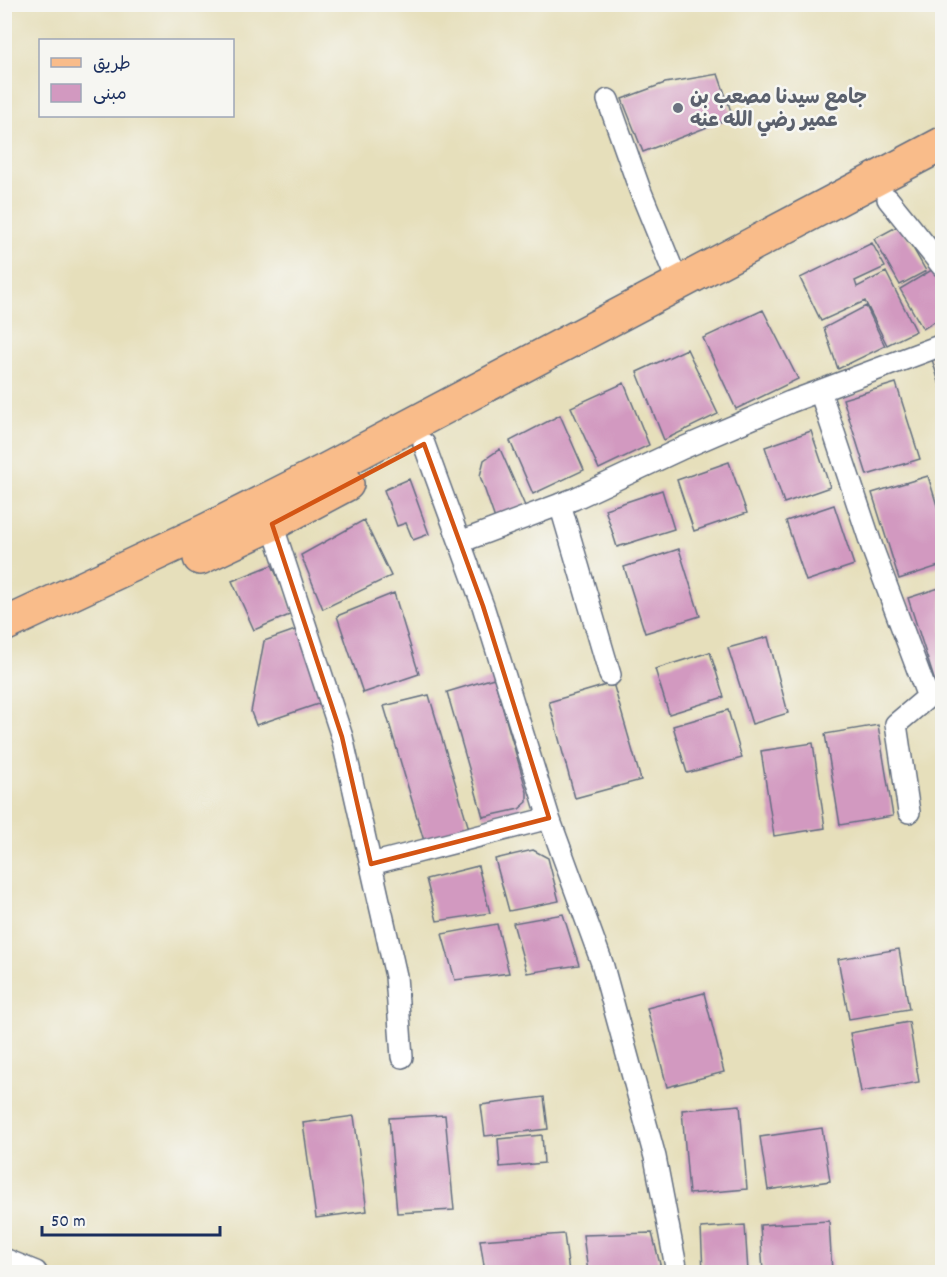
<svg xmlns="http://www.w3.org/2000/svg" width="947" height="1277" font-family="Dekko,'Playpen Sans Arabic',sans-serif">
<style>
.building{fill:#d299c0}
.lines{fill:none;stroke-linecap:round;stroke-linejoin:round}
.street-casing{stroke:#626d7f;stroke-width:24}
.primary-casing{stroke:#626d7f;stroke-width:36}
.street{stroke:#fff;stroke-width:21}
.primary{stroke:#f9bc8a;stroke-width:33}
.marked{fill:none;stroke:#d45514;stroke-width:4.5;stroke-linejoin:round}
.worship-dot{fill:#6b7280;stroke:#f6f6f2;stroke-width:2}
.labels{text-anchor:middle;stroke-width:5;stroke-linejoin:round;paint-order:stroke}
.worship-label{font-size:20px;font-weight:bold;fill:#5b616d;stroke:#f6f6f2;text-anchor:start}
</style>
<rect width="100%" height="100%" fill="#f6f6f2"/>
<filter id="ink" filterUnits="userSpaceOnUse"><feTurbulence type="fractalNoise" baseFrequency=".0167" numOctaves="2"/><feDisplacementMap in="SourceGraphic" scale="12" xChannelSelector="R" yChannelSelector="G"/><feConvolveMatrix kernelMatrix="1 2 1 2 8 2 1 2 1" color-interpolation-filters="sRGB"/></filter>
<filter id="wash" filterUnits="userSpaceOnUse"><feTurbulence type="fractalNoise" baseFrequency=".008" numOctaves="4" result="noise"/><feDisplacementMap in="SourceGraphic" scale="24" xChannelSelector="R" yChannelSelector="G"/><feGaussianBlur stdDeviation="1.35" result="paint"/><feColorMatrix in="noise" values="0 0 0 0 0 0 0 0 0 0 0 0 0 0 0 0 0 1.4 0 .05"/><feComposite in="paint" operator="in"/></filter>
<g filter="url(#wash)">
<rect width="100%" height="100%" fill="#e6dfbb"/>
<g id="blocks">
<path class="building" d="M718 74 733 117 643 152 622 99 665 83Z
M900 225 926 271 900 285 874 239Z
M872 243 885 267 855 281 857 287 886 272 916 331 887 345 865 301 821 321 800 278Z
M935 268 942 281V317L923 329 900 289Z
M866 306 885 346 838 369 824 328Z
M763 310 798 379 736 409 703 338Z
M687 349 718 414 664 440 637 372Z
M942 352V392L931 356Z
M624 383 649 445 599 469 571 407Z
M896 383 920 459 867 475 843 399Z
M560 415 584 470 533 494 510 441Z
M811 431 830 487 784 503 765 447Z
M500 449 525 506 495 519 480 476 484 460Z
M729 462 747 513 694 531 677 480Z
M928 476 942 522V565L899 579 872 493Z
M409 479 429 534 413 540 406 523 397 526 384 490Z
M662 490 674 529 617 547 605 509Z
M834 505 854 565 806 581 786 521Z
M364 520 391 576 323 609 301 555Z
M679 549 700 616 645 633 624 567Z
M272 565 294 613 254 630 232 581Z
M942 587V683L936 685 908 598Z
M394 593 419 674 363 693 337 616Z
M301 628 327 701 256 725 251 712 264 641Z
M768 637 788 713 752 724 728 648Z
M710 652 724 697 669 714 655 669Z
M494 678 527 792V802L519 809 483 817 447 692Z
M613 683 641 780 575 798 549 702Z
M429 695 469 829 424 841 384 706Z
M728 710 742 758 687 773 673 726Z
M878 725 893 816 840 825 825 734Z
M813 743 825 828 774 836 761 751Z
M533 850 548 858 559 901 509 911 495 859Z
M478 866 490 913 437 921 426 879Z
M563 914 579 965 527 973 513 923Z
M497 924 509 973 455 980 442 934Z
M899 949 909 1009 849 1019 838 959Z
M704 993 724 1072 667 1087 647 1008Z
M909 1022 919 1082 861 1092 850 1033Z
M544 1097 548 1129 485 1136 481 1105Z
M740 1105 747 1189 689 1194 682 1110Z
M445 1115 454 1210 397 1213 389 1118Z
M354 1116 367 1211 316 1218 303 1123Z
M822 1128 830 1181 768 1190 760 1137Z
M542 1135 544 1163 500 1167 498 1139Z
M829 1221 832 1272H763L760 1225Z
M745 1225 748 1272H703L701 1228Z
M652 1233 662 1272H588L583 1235Z
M564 1234 569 1272H485L480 1240Z"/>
</g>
</g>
<g filter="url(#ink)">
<use href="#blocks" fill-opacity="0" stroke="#626d7f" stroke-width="1.5"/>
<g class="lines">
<defs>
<path id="street" d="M608 100 640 190 678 283
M888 199 942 266
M820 391 873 550 928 697
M424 444 483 606 549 818 602 963 655 1157 677 1272
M560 504 610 675
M272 524 342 737 396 976 402 1057
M460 542 574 499 683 448 790 402 942 345
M909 812 896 724 928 697 942 693
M371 864 549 818
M4 1259 36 1272"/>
<path id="primary" d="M200 558 272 524 347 484
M4 625 207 530 328 469 942 144"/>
</defs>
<use href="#street" class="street-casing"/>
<use href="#primary" class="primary-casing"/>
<use href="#street" class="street"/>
<use href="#primary" class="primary"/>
</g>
</g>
<path class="marked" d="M424 444 483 606 549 818 371 864 342 737 272 524Z"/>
<circle class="worship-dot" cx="678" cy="108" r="6"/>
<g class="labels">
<g class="worship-label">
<text x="690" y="103">جامع سيدنا مصعب بن<tspan x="690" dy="23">عمير رضي الله عنه</tspan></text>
</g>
</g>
<rect width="947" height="1277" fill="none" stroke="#f6f6f2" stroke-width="24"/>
<rect x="39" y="39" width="195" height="78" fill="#f6f6f2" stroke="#9ea6b7" stroke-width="1.5"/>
<rect x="51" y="58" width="30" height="9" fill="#f9bc8a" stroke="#9ea6b7" stroke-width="1.5"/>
<text x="93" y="69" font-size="18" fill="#1b2f5e">طريق</text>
<rect x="51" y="84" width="30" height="18" fill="#d299c0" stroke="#9ea6b7" stroke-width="1.5"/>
<text x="93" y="99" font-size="18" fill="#1b2f5e">مبنى</text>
<path d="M42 1226v9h178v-9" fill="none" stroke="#1b2f5e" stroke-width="3"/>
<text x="51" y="1226" font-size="18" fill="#1b2f5e" stroke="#f6f6f2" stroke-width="4.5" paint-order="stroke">50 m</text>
</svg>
